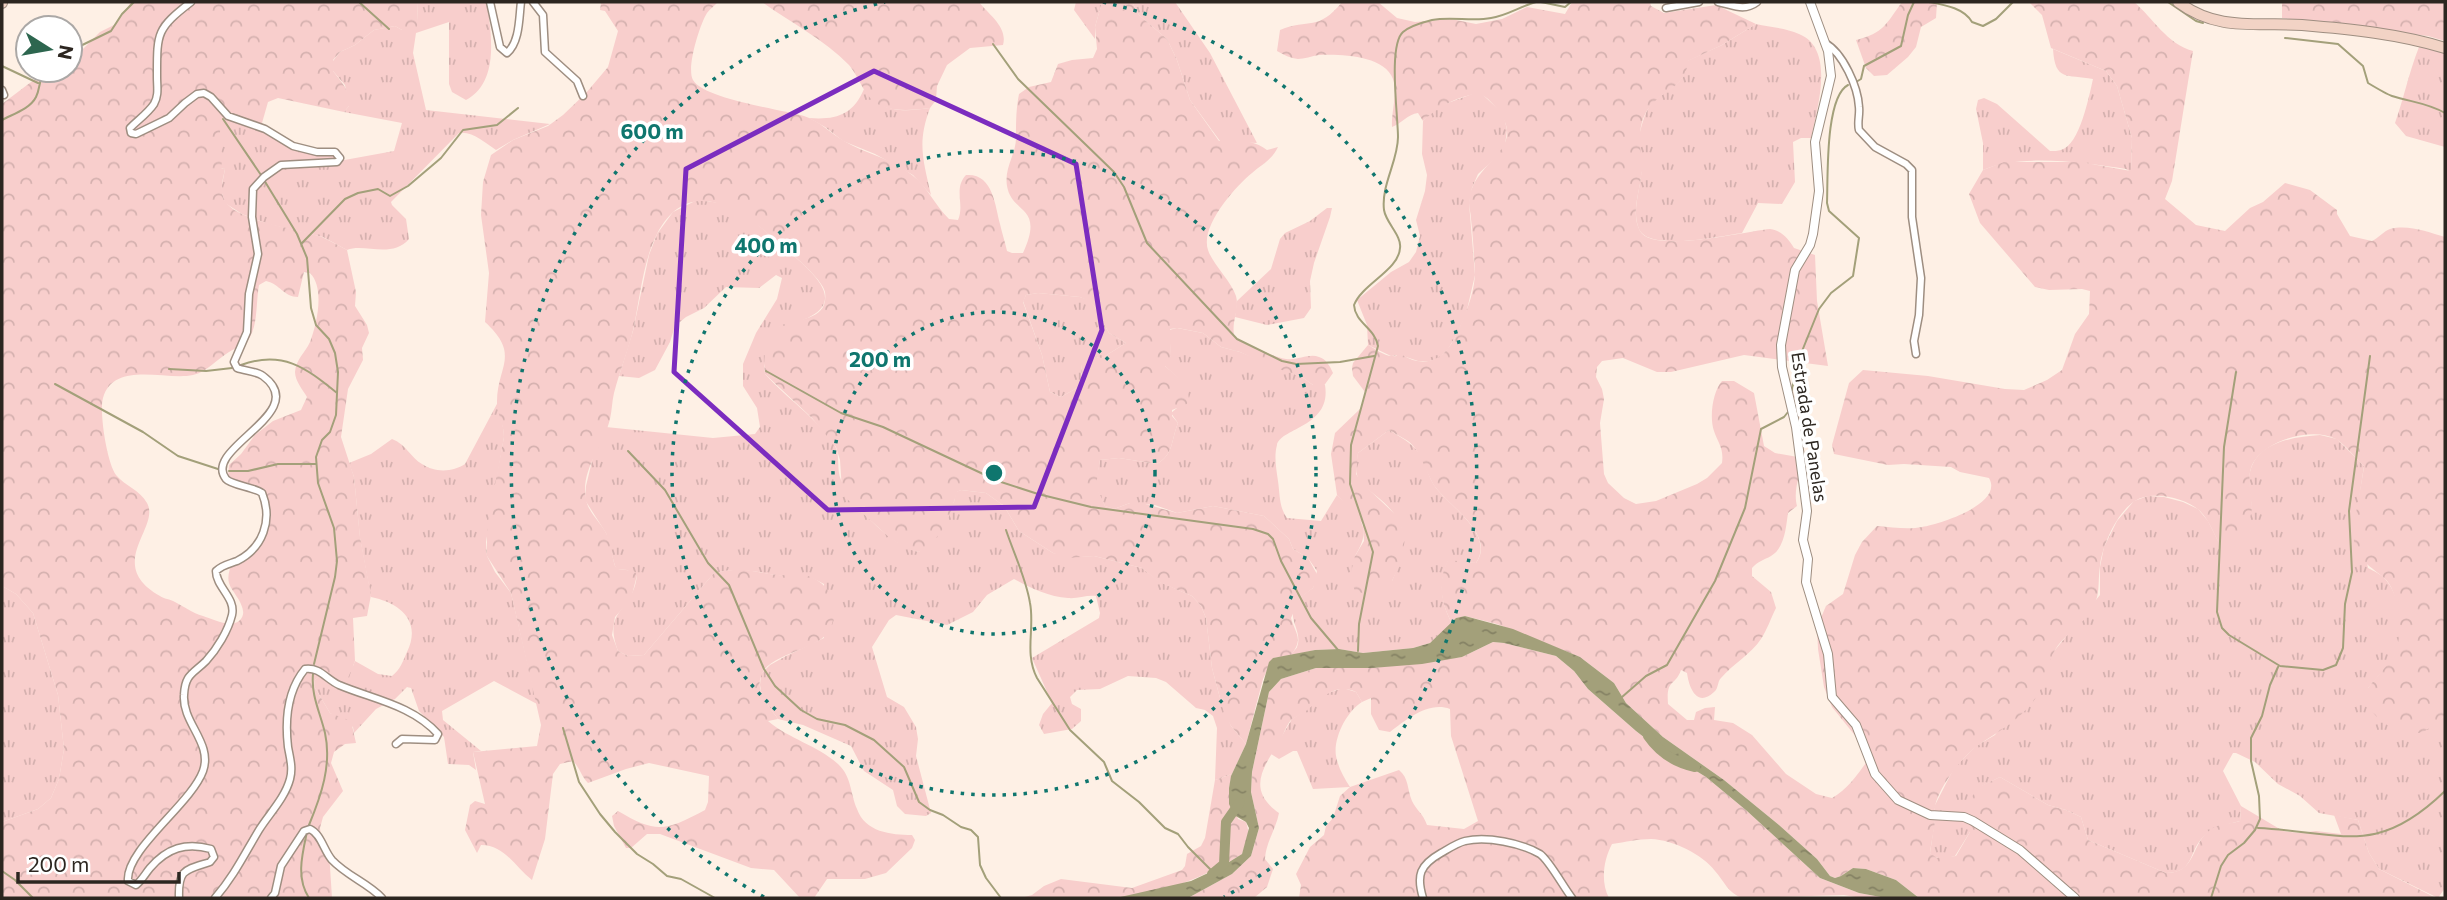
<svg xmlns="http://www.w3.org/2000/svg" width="2447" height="900" font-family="Commissioner,sans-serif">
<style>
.grass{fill:url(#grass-tufts)}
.forest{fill:url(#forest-crowns);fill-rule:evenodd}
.water{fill:url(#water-ripples)}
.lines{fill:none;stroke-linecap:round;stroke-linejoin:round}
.stream{stroke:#a3a07a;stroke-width:2}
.river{stroke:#a3a07a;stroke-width:10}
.minor-casing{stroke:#9e8e81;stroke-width:9}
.tertiary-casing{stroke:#9e8e81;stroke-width:10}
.secondary-casing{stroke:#9e8e81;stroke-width:12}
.minor{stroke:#fff;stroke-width:6}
.tertiary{stroke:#fff;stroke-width:8}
.secondary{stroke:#f2d3c5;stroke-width:10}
.marked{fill:none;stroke:#7b2cbf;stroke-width:5;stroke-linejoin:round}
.ring{fill:none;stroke:#0f766e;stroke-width:3.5;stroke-dasharray:3.5 7}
.labels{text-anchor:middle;stroke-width:7;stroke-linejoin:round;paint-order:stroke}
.street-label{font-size:18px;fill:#2c2620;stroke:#fff}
.centre{fill:#0f766e;stroke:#fff;stroke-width:3.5}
.ring-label{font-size:21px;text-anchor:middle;font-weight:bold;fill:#0f766e;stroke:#fff;stroke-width:7;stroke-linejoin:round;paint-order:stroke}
</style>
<defs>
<pattern id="grass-tufts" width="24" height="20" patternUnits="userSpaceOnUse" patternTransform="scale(1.75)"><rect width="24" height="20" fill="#f8cecc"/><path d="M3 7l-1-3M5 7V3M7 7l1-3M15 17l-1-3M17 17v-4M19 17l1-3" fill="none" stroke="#d5b1af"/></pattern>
<pattern id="forest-crowns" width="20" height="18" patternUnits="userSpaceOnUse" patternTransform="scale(1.75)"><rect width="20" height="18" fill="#f8cecc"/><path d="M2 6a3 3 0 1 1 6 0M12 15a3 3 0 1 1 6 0" fill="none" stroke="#d5b1af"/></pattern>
<pattern id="water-ripples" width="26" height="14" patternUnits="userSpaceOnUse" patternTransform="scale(1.75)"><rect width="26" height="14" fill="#a3a07a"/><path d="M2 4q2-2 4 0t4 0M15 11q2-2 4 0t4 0" fill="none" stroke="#858264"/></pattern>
</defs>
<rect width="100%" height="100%" fill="#fef0e5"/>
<path class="grass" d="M417 2H487C491 33 500 82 466 100L452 92 449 84V22L416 33 413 53 426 110 550 124 513 140 496 150C485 143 473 131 459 133L391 202 392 205 406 219 409 239C392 259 364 243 347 250L323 237 268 224 242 214 225 203 221 190 225 169 221 168 219 128 225 115 234 114 256 125 262 123C275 147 313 150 336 152L339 161 394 151 402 123 344 112 349 106 345 85 333 71V61L340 52 355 45 374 30 395 26 402 30 418 21Z
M1076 2H1102L1095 27V39L1074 10Z
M1132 2H1175L1210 53 1257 143 1220 141 1190 100 1177 60 1167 39 1139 15Z
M1756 24C1770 27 1786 28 1799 34 1836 49 1817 109 1811 138H1801L1793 142 1795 182 1782 204 1758 203 1742 233C1721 236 1649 252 1639 229 1632 212 1639 194 1641 176 1642 166 1638 155 1638 144 1639 135 1642 122 1646 113 1656 89 1686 91 1687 61L1722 45Z
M2419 47 2445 51V147L2406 136 2395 123C2404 98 2409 72 2419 47Z
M2053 49 2106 71 2117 86 2132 138 2131 172 2126 169C2087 163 2019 153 1983 170V143L1976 109 1978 100 1984 98 1997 104 2050 151C2054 151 2058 151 2061 150 2080 145 2089 96 2093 79 2067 74 2055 82 2053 49Z
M864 89C881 113 903 112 930 108 917 143 923 159 931 195L913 175 875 154 843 141 825 127 809 118C836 120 853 115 864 89Z
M1475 93 1482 94 1499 110 1504 117 1507 130 1505 145 1498 156 1478 174 1472 188 1469 203 1475 275 1466 314 1457 334 1448 349 1439 358 1430 361H1418L1400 355 1391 356 1368 345 1367 325 1357 300 1391 272 1409 262 1416 252 1420 236 1416 220 1425 191 1427 175 1422 154 1423 121 1437 107Z
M697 200C706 201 716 202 724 204 745 210 764 231 781 245 822 279 856 310 779 327L764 366 765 374C787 399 815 416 834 444 841 455 836 469 841 480 852 506 892 546 919 552L954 502 956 492 961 490 986 493 1004 506 1019 531 1053 553 1076 557 1094 556 1142 568 1160 582 1192 596 1201 606 1206 618 1212 668 1220 698 1231 726 1246 744 1232 774 1215 780 1217 728 1213 716 1205 710 1196 708 1166 682 1156 678 1128 676 1100 689 1077 690 1070 697 1072 704 1081 709V721L1072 729 1044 734 1039 725 1043 714 1052 703 1032 658 1099 618 1100 613 1096 596C1086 595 1077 599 1068 598 1049 597 1030 588 1014 579L987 595 973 612 947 625 896 615 889 620 872 647 887 697 904 707 916 727 918 739 916 756 931 813 926 816 905 814 897 806 893 790 864 771 851 746 803 725 778 719 762 697 760 685 761 674 770 665 786 656 824 638V584C799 570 799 579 776 575 750 571 741 567 714 573L644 655 628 656 618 651C602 608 633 613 637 575L627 570 617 569 615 566 606 533 585 500 586 486 593 457 606 427 713 438 755 434 760 427 757 408 743 386V364L756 333 777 299 782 278 776 275 759 288 726 287 704 308 686 317 675 326 670 342 655 370 639 378 619 376 633 331 649 255 657 234 673 212Z
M1327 208H1332L1330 217 1314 263 1310 281 1311 308 1304 318 1267 325 1235 317 1237 301 1271 269 1280 239 1285 233 1310 221Z
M1038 293 1080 297 1089 300 1095 307 1109 333 1126 343 1102 358 1088 357 1081 366 1082 385 1061 397 1050 392 1042 355 1023 301 1026 295Z
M1177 328 1203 333 1221 347 1240 352 1302 377 1313 385H1325C1332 427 1280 428 1277 445 1274 456 1276 467 1278 481 1280 495 1279 507 1287 518L1321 521 1337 495C1359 518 1374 525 1355 556L1392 581C1409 544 1409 521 1375 495 1369 490 1359 484 1357 475 1355 469 1357 460 1358 453L1389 430C1400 437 1411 442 1419 453 1426 464 1428 477 1436 488 1451 507 1495 535 1476 563L1448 561C1438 581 1441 604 1452 623L1430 643 1413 648 1363 653 1339 649 1315 650 1290 656C1290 655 1297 648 1297 647 1305 626 1274 613 1313 588L1317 571 1308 558 1293 549 1289 539 1264 516 1213 506 1177 513 1155 505 1130 503 1114 509 1105 506 1095 486 1100 460 1119 458 1157 464C1174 454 1171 440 1178 423L1171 413 1177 408 1178 378 1164 365 1171 356 1169 330Z
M498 402C499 415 504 425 504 437L486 542 487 556 495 572 511 593 537 704 494 681 442 711 443 720 481 751 473 752 476 770 469 765 448 764 444 737 419 711 411 688 407 687 395 699 376 709 354 733 353 727 330 713 314 686 315 680 321 675 353 666 355 661 378 674 392 676C400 670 403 661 407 652 422 621 400 603 371 597L360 538 354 477 349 463 371 454 392 439C406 444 411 458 422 464 435 473 453 472 465 464Z
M2320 435 2337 439 2364 466 2357 512 2368 568C2374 571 2382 575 2386 580 2401 598 2405 633 2395 654 2388 667 2377 677 2368 688L2421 732 2445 716V888L2438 898 2379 869 2369 853 2358 820 2319 813 2300 796 2278 784 2255 762 2236 753H2233L2223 771 2241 806 2240 821C2227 825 2215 825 2204 836 2188 851 2195 873 2166 873L2088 840 2081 817 2066 810 2048 805 2000 777 1982 786 1970 832 1955 856C1946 858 1937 861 1930 853L1935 819 1934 807 1954 768 1976 746 1995 735 2055 650 2100 595V567L2104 547 2117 521 2134 501 2148 496 2164 497 2183 502 2198 509 2208 521 2219 543 2252 508C2251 499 2249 490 2249 481 2250 443 2291 437 2320 435Z
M2 586 16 594 33 613 58 695 64 749 59 779 51 798 38 809 2 822Z
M1343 688 1356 692 1362 702C1347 711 1333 738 1336 756 1338 767 1344 778 1350 787L1313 789 1297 751H1293L1279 759 1271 754 1292 719 1305 711 1322 695Z"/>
<path class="forest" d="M131 2H417L418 21 416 33 402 30 395 26 374 30 355 45 340 52 333 60V71C342 83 350 90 349 106L344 112 278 98 268 102 262 123 256 126 234 114 225 115C214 137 225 146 221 168L225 169C223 179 219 191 225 201 238 222 300 229 322 237 331 241 339 246 347 250L356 292 355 306 367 325 369 333 362 348 363 360 348 389 341 437 354 477 360 537 371 595 367 616 353 618 355 661 348 678 344 680 321 675 315 680 314 686 330 713 351 721 356 743 345 744 334 752 331 763 343 791 323 817 320 828 321 836 329 851 332 898H2V822L38 809 51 798 59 779 64 749 58 695 33 613 16 594 2 586V104L39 76 53 70H70V62L100 32 116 24ZM304 272 310 273C325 288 317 324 310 342 305 353 296 359 295 372 295 381 303 390 307 397L301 410 273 421 255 435 241 454 229 465 228 478 258 487 264 493C262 533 270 541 232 562 230 569 227 576 229 583 231 592 252 610 239 621 230 628 212 619 203 616 192 613 185 607 175 602 170 599 164 599 160 596 104 564 161 528 147 503 140 490 125 486 116 475 107 463 99 412 103 398 114 360 166 381 193 375 207 372 217 359 229 352 237 347 245 346 250 337 258 323 256 301 259 285L266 281C280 284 284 297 298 297Z
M601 2H718C715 5 710 9 707 13 700 24 686 68 693 80 704 99 780 109 804 116 820 121 830 133 844 141 866 154 891 158 912 175 928 187 935 206 949 219L958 220C965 204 953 189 966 175 993 173 995 205 1000 224 1002 233 1005 242 1007 251L1012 253H1023C1045 205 1012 215 1007 186 1004 168 1016 154 1016 138 1016 122 1016 109 1019 94L1029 87 1051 82 1058 64 1072 60 1093 58 1097 49 1095 27 1102 2H1132L1139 15 1167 39 1177 60 1190 100 1219 141C1238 141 1252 139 1267 150L1278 147C1272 160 1262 164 1252 173 1235 187 1200 226 1208 250 1212 263 1231 281 1236 296 1240 311 1230 323 1235 338 1251 345 1269 356 1286 359 1297 361 1309 353 1319 357 1326 359 1330 366 1333 373L1323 387 1313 385 1302 377 1268 365 1240 352 1221 347 1203 333 1178 328 1170 329 1171 356 1169 364 1165 366C1176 376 1194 387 1187 404L1172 410V416L1178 423C1171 440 1174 454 1157 464L1119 458 1100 460 1096 486 1105 506 1114 509 1130 503H1142L1177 513 1213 506 1264 516 1289 539 1293 549 1308 558 1318 576 1313 588 1300 598 1291 618C1296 635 1304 639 1290 656L1273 658 1263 679 1246 744 1231 726 1224 713 1212 668 1206 618 1201 606 1192 596 1159 582 1142 568 1094 556 1068 558 1053 553 1019 531 1004 506 986 493 961 490 957 492C947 523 947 532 919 552L907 549 890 538 847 499 842 490 840 460 836 447 812 418 765 374C763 360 765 334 780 326 798 318 829 321 825 292 822 277 779 243 766 232 730 202 685 180 657 234 643 262 640 297 634 326 629 349 620 370 614 393 612 401 612 410 610 419 604 445 580 470 586 499 588 513 602 523 607 535 611 545 612 556 615 566L618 569 634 571 637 575 631 599 615 617 612 635 618 651 628 656 644 655 714 573C744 566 750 572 778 575 787 576 795 573 804 575 829 580 841 606 830 629 820 651 769 652 761 676 755 692 770 707 778 719L768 721C789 739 817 745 838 764 852 777 850 793 857 809 865 832 891 835 912 835L915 840 912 848 886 873 865 879H827L814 898H800L774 870 751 868 660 834H647L631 848H626L614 826 612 816 618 811C657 834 665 831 705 810L708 802 709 776 649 763 626 769 588 783C581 776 580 768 573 761L560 764 553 774 545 839 532 880C515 867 505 845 481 845L477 853 465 830 470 805 475 801 485 804 473 752 537 746 541 725 511 593 487 556V527L504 437C504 425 498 416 497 404 496 366 522 356 485 322L489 273 481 215 483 182 491 155 513 140 548 126 563 115 586 93 608 67 618 31 605 11 600 10ZM1038 293 1080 297 1089 301 1095 307 1109 333 1126 343 1102 358 1088 357 1081 362 1082 385 1061 397 1050 392 1042 355 1023 302 1026 295Z
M762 2H979C989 15 1008 27 1003 45L970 48 947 65 937 86 936 100 930 108C914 110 897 112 882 106 865 100 860 78 849 65 824 39 791 23 762 2Z
M1342 2H1378L1397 18 1415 22 1451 19 1476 24 1502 19 1527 7 1565 14 1572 2H1650L1651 6 1664 13 1716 5 1756 24 1722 45 1688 61C1686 88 1662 89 1648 109 1634 130 1643 154 1641 177 1639 194 1631 214 1640 231 1652 254 1747 231 1770 229 1782 231 1788 238 1794 248L1815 255 1817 301 1828 366 1744 355 1671 372H1657L1623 358 1602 361 1597 367 1596 377 1602 389 1604 399 1600 423 1604 474 1608 483 1624 498 1636 504 1656 501 1697 484 1707 478 1722 463C1724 448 1718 443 1714 431 1709 417 1713 391 1722 381H1734L1754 393 1764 446 1775 453 1809 459C1799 470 1793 491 1797 506L1788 513C1786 526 1785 548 1771 556 1764 560 1758 561 1752 568V576L1771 592 1776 608C1771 618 1767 630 1761 639 1751 654 1733 664 1721 678 1717 682 1719 688 1714 692 1697 708 1689 688 1687 673L1681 670C1675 687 1666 678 1668 704L1687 720H1694L1696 712 1705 708 1715 707 1714 720 1733 723 1752 735 1786 774 1816 794 1832 798C1847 790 1858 774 1868 760L1857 738 1832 707 1824 687 1818 649 1817 627 1826 606 1843 594 1855 555 1862 542 1877 526C1892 527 1908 530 1922 527 1940 524 2004 504 1989 478L1960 472 1951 467 1904 464 1888 465 1834 454 1832 445 1849 383 1863 370 1928 376 2005 389 2024 390 2047 380 2062 370 2075 334 2089 314 2090 291 2082 289 2049 290 2035 287 1980 223 1969 194 1983 170 2004 162H2080L2131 171 2132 138 2117 86 2106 71 2051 48 2042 15 2029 2H2134C2153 18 2167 44 2193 51L2172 181 2165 199 2196 225 2225 231 2250 208 2263 202 2285 183 2310 190 2337 210V214L2350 236 2372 241C2378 238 2384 231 2390 229 2408 224 2428 232 2445 237V716C2439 720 2429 730 2422 732 2401 739 2379 721 2368 707V688C2393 658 2405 649 2397 607 2395 597 2392 584 2384 578 2372 567 2356 560 2354 541 2352 526 2362 484 2364 466 2355 458 2346 445 2336 439 2312 426 2260 441 2251 468 2247 481 2252 494 2252 507 2251 519 2245 532 2241 543L2230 548 2219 543C2213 532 2209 520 2200 511 2186 498 2152 490 2135 501 2117 512 2102 546 2100 566 2097 587 2102 596 2088 615 2078 628 2063 636 2055 650 2046 665 2045 686 2035 699 2020 720 1998 732 1977 746 1962 757 1939 787 1935 806 1933 810 1935 816 1935 821 1934 832 1931 842 1930 853L1937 858 1956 856 1970 832 1969 805 1973 795 1981 786 2000 777 2048 805 2066 810 2081 817 2088 840 2166 873C2198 873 2190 841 2213 828 2221 823 2231 824 2240 821L2241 806 2283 831 2299 833 2316 831 2341 834 2334 815 2358 820 2369 853 2379 869 2436 898H1919L1896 880 1866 869 1853 868 1841 876 1835 878 1830 876 1817 859 1779 825 1724 780 1663 737 1626 703 1614 683 1580 657 1497 624 1465 616 1456 618 1452 623C1441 603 1437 582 1448 560L1476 563C1496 536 1451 507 1436 488 1425 473 1423 453 1408 441 1402 437 1395 434 1389 430L1358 453 1356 474 1362 483 1399 518 1405 539 1401 562 1392 581 1385 588 1369 595 1355 591 1350 576 1355 556 1364 541 1363 524 1337 495 1331 454 1335 433 1360 409 1364 401 1365 392 1353 376 1352 368 1353 363 1368 345C1374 348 1384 356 1392 356 1400 357 1394 353 1402 355 1407 357 1411 360 1417 361 1442 365 1453 344 1461 324 1468 308 1475 289 1475 272 1474 255 1473 236 1471 219 1471 214 1469 208 1469 203 1470 158 1540 150 1488 99 1480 92 1473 94 1463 97 1447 102 1436 109 1423 121L1418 113C1408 114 1401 124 1392 127 1391 112 1398 93 1393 79 1384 55 1340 54 1319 55 1312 56 1304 59 1298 59 1290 58 1284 55 1277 51L1280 30C1309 18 1318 32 1342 2Z
M1902 2H1937L1936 18 1921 27 1916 47 1908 57 1887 75 1874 76 1866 68 1856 40C1884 33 1886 24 1902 2Z
M2282 2H2445V41L2428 36 2282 18Z
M1493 642 1504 643 1556 656 1574 671 1588 689 1636 731 1654 745 1706 777 1747 811 1820 878 1859 893 1886 898H1861L1844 895 1742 898C1728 893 1724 881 1715 871 1702 854 1673 840 1651 839 1639 839 1625 842 1612 844 1604 859 1600 881 1609 898H1299L1301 885 1296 874 1310 847 1324 835 1326 826 1333 818 1340 796 1350 787 1399 770C1409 778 1407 789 1412 801 1416 810 1423 813 1427 825L1464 829 1478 821 1451 736 1450 709C1428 701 1406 720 1390 732L1379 730 1371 714V698L1362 702 1356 692C1334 682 1320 700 1305 712 1300 715 1295 717 1291 720 1285 727 1283 737 1278 744 1261 770 1248 791 1279 813 1276 829 1266 842 1265 859L1273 869 1267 887 1254 898H1188L1232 874 1251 856 1259 828 1251 792 1252 772 1269 692 1281 679 1316 668H1372L1462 657Z
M1232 774 1229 788 1238 819 1246 822 1249 833 1242 854C1204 878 1159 895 1114 898 1083 900 1051 898 1021 898L1032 895 1044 886 1061 879 1132 888 1182 870 1185 866 1187 854 1201 846 1205 838 1215 780Z"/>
<path class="water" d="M1465 616 1513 629 1580 657 1614 683 1626 703 1663 737 1724 780 1779 825 1817 859 1830 876 1835 878 1841 876 1853 868 1866 869 1896 880 1919 898H1886L1859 893 1820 878 1747 811 1706 777 1654 745 1636 731 1588 689 1574 671 1556 656 1504 643 1493 642 1462 657 1422 664 1372 668H1316L1281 679 1269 692 1252 772 1251 792 1259 828 1251 856 1232 874 1188 898H1116L1191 881 1221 867 1242 854 1249 828 1246 822 1234 815 1229 804V788L1231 776 1246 744 1269 662 1273 658 1315 650 1339 649 1363 653 1413 648 1430 643 1456 618Z"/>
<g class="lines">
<path class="stream" d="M359 2 389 29
M1541 2 1565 7 1571 2
M1929 2C1945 5 1964 8 1972 22L1983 26 1996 19 2013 2
M2168 2 2196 21 2203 23
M2285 38 2338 44 2363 66 2368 83C2373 86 2389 95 2392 96 2411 102 2428 103 2445 113
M993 44 1018 79 1114 172 1124 187 1147 243 1237 339 1282 361 1296 364 1340 362 1374 356
M70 51 111 31 122 14 134 2
M2 66 38 83
M1856 82 1861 79 1864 66 1901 46 1908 15 1914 2
M223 119 261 175
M2 120C13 114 30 109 36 97 41 87 38 78 47 70
M264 180 297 234 307 258 311 308 316 325 329 339 335 353 338 372 336 415 330 432 322 440 316 457 318 483 334 528 337 561 335 577 314 664
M302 243 345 199 358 193 378 189 390 196 408 186 441 158 463 130 497 125 518 108
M241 365C282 350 305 367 337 393
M169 369 206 371 232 368
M766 371 841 413 883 427 998 481 1038 494 1091 507 1253 529 1268 534 1273 539 1281 561 1311 618 1338 650
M2236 372 2224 447 2217 612 2222 628 2229 635 2280 666 2323 670 2336 665 2343 648 2345 604 2352 572 2349 511 2370 356
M55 384 143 432 178 456 221 470
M1792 390 1796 366 1819 309 1831 293 1853 276 1859 238 1829 211 1827 203C1828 178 1825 97 1848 85
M628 451 665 490 708 563 729 585 764 669 775 686 801 710 817 719 845 725 874 740 904 767 919 802 930 810 943 815 961 827 971 830 978 837 980 865 986 878 1001 898
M229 471H248L278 464H315
M1006 530C1014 554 1026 578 1030 603 1035 628 1024 653 1037 678L1070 730 1104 762 1112 781 1139 802 1165 828 1178 834 1188 847 1212 871
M1358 651 1359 624 1373 552 1350 484 1351 445 1378 346C1375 328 1355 323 1354 305 1362 284 1399 270 1400 248 1402 236 1386 223 1384 210 1381 185 1398 161 1398 137 1398 116 1388 45 1403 32 1410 26 1424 22 1432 20 1452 16 1472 22 1491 18 1506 16 1521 6 1536 2
M1622 697 1646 676 1667 665 1715 581 1745 508 1761 429 1784 417 1788 412
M563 728 579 782 600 814 615 832 637 854 653 864 667 876 681 879 715 898
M309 825C321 796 332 765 325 733 320 712 311 696 313 674
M2258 828C2342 832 2376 858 2445 791
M307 832C302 855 296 878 309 898
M2 871 15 880 33 898
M2211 898 2221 866 2228 855 2244 843 2255 830 2260 819 2259 796 2251 761V738L2262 716 2270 685 2278 667"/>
<path class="river" d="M1648 736C1659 752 1676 763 1695 767
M1212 874 1224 864 1226 822 1240 802"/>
<defs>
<path id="minor" d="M490 2 500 47 507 53C520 42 519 17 521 2
M533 2 543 15 545 52 577 81 583 96
M1718 2C1733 5 1744 12 1757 2
M1666 8 1699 2
M1825 43C1843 53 1858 87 1859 107 1860 115 1857 122 1859 130L1875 147 1906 164 1912 170V217L1921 278 1919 315 1914 341 1916 354
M2 90 4 95
M179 898C178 869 185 870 210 862L214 857 211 849C186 842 167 848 150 868 145 874 142 880 136 885L128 881C125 850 191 804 203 771 213 743 182 723 184 695 185 674 193 674 206 661 217 649 228 631 232 615 236 598 216 587 216 571 222 565 229 564 237 561 263 548 273 520 262 493 254 487 231 485 226 479 201 448 313 413 263 376 256 371 245 371 237 368L234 362 247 332 249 294 258 254 252 217 253 189 264 177 281 165 337 162 340 158 335 152H317L293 146 265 129 228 116 211 97 204 93 197 94 185 103 169 118 136 134 131 133 130 128C138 120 148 113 154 104 159 95 157 87 157 77 157 33 156 29 191 2
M215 898C234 876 244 855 259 830 269 814 285 798 290 779 293 768 290 758 288 747 285 721 287 691 305 669 320 667 326 679 339 685 372 699 412 705 438 734L435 740 402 739 396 744
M271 898 275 893 281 866 304 831 310 829C321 834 324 851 332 860 347 876 368 883 382 898
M1423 898C1416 875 1420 865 1441 853 1448 849 1457 843 1465 841 1487 836 1521 843 1540 854 1549 860 1564 888 1572 898"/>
<path id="tertiary" d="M1810 2 1828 51 1831 76 1815 142 1819 191 1813 234 1810 245 1795 270 1781 345 1782 367 1796 427 1807 511 1803 540 1808 559 1806 582 1828 654 1832 697 1856 725 1875 774 1898 800 1930 815 1964 817 1973 821 2020 850 2075 898"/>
<path id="secondary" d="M2178 2C2218 32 2257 22 2302 25 2350 29 2400 34 2445 48
M2 3V2"/>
</defs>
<use href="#minor" class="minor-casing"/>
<use href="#tertiary" class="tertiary-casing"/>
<use href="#secondary" class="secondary-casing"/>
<use href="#minor" class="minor"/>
<use href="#tertiary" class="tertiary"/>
<use href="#secondary" class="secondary"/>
</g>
<path class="marked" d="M874 71 1076 164 1102 330 1034 507 828 510 674 372 686 169Z"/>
<g class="ring">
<circle cx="994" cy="473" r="161"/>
<circle cx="994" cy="473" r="322"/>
<path d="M764 897A483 483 0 0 1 885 2M1103 2A483 483 0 0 1 1224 897"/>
</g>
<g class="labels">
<g class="street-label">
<text transform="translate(1809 427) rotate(81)" y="6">Estrada de Panelas</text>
</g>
</g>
<circle cx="994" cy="473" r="10" class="centre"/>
<g class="ring-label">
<text x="652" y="139">600 m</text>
<text x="766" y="253">400 m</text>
<text x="880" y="367">200 m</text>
</g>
<rect width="2447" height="900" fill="none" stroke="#2c2620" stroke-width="7"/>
<g transform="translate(49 49) rotate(101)"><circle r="33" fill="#ffffff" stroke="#aba8a6" stroke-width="2"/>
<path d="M0-5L12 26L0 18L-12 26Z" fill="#2d664f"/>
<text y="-10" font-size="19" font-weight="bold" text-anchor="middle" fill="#2c2620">N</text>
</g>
<path d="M18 872v10h161v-10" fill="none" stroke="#2c2620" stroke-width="3.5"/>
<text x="28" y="872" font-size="21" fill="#2c2620" stroke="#ffffff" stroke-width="5" paint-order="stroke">200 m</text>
</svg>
